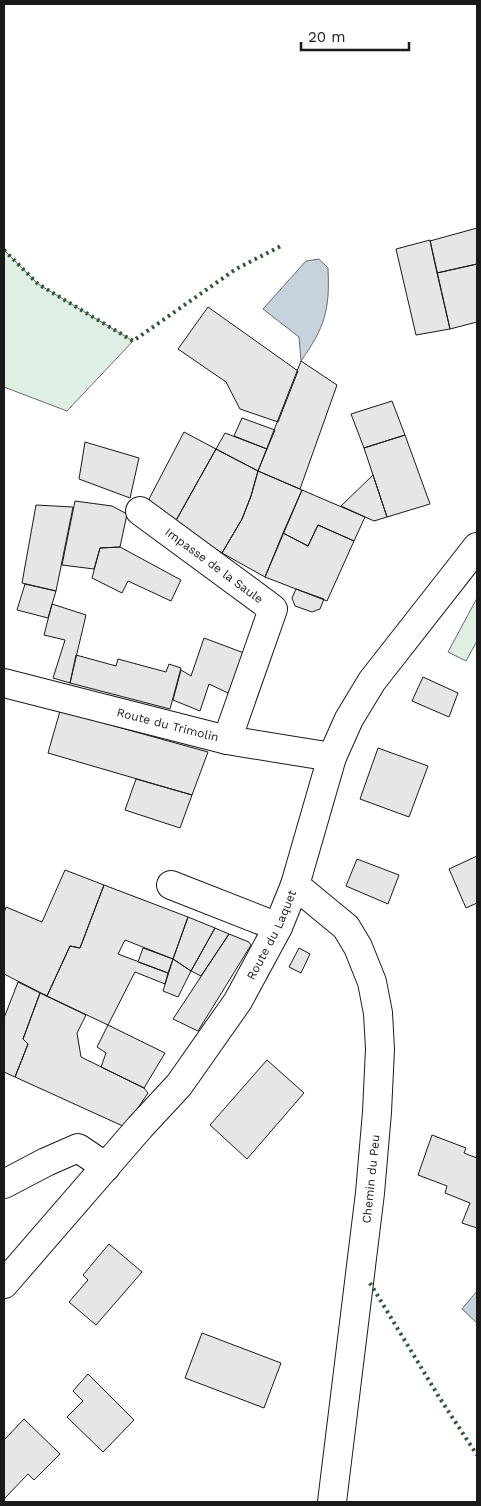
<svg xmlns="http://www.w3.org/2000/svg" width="481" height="1506" font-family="'Work Sans',sans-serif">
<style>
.green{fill:#e0efe3;stroke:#6a6a6a}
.water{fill:#c6d2dc;stroke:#6a6a6a}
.building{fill:#e6e6e6;stroke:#1a1a1a}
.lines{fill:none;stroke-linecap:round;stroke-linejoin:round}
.minor-casing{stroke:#1a1a1a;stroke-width:30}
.minor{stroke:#fff;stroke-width:28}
.hedge{stroke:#2b5a34;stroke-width:4;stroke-dasharray:2.5 4;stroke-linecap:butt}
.labels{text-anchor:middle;stroke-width:4;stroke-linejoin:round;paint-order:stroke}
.street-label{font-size:12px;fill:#1a1a1a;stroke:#fff}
</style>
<rect width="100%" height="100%" fill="#fff"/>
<path class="green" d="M4 250 38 284 133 341 67 411 4 387Z
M477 598V641L466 661 448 652Z"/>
<path class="water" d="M319 259 328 268C330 310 325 327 301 361L299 337 263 309 306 261Z
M477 1291V1323L462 1309Z"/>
<path class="building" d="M477 228V264L437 273 430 241Z
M430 240 450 329 416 335 396 249Z
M477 264V322L450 329 437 273Z
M208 307 298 371 278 422 240 409 226 382 178 349Z
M301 361 337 385 300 489 258 471Z
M392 401 405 435 364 448 351 414Z
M242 418 275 430 267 449 234 436Z
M184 432 216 449 174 524 149 499Z
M225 433 267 449 258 471 216 449Z
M405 435 430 504 387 517 364 448Z
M85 442 139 458 130 498 79 479Z
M216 449 258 471 251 496 242 519 222 553 174 524Z
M258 471 302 490 265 577 222 553 242 519 251 496Z
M373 475 387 517 374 521 341 506Z
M302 490 365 517 354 541 318 525 308 546 283 533Z
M75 501 112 506 127 514 120 547 100 548 94 569 62 565Z
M36 505 73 507 56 591 22 583Z
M318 525 354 541 327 601 265 577 283 533 308 546Z
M120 547 181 580 171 601 128 581 122 593 92 578 100 548Z
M25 584 56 591 48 618 17 610Z
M296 589 324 599 320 609 312 612 295 606 292 598Z
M52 604 86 615 70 683 53 678 65 640 44 635Z
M204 638 244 653 230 694 209 684 200 711 173 700 181 670 191 676Z
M76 655 116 666 118 659 166 672 169 664 181 668 170 709 70 683Z
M423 677 458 693 449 717 412 701Z
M60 711 208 752 192 795 48 753Z
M378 748 428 766 409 817 360 799Z
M136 779 192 795 180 828 125 810Z
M477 856V903L466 908 449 869Z
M357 859 399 875 388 904 346 886Z
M65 870 104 885 80 948 70 946 47 996 4 974V913L6 907 42 922Z
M104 885 188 917 173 959 125 940 118 954 168 973 165 984 135 972 108 1025 47 996 70 946 80 948Z
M188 917 215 928 191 971 173 959Z
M215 928 229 934 201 976 191 971Z
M229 934 249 942 251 945 198 1031 173 1019Z
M143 948 173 959 168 973 138 962Z
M299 948 310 954 301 973 289 967Z
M173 959 191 971 178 997 163 991Z
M18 982 40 993 23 1039 28 1044 15 1077 4 1072V1018Z
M40 993 86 1015 77 1033 81 1057 144 1088 148 1093 125 1127 15 1077 28 1044 23 1039Z
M108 1025 165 1053 144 1088 101 1067 106 1053 97 1047Z
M267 1060 304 1093 247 1159 210 1125Z
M432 1135 466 1148 464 1153 477 1158V1228L462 1223 470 1203 445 1193 447 1186 418 1175Z
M109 1244 142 1272 96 1325 69 1302 88 1280 83 1275Z
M202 1333 281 1363 264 1408 185 1378Z
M88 1374 134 1420 103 1452 67 1417 83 1401 73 1391Z
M24 1419 60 1454 34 1480 28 1474 4 1499V1440Z"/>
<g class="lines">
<defs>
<g id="minor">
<path id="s1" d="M140 511 273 609 227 740"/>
<path id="s2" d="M4 683 227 740 332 757"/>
<path d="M171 885 278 927"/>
<path d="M295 885 346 927 358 947 372 982 378 1013 380 1049 377 1112 370 1193 332 1502"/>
<path d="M4 1184 46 1162 78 1148 106 1167"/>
<path id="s3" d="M4 1284 140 1127 179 1085 238 1001 278 927 295 885 332 757 349 719 372 681 477 547"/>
</g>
</defs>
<use href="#minor" class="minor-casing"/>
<use href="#minor" class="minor"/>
<path class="hedge" d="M4 250 38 284 133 341 236 269 283 245
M370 1283 439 1397 477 1455"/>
</g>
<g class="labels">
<g class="street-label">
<text dy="4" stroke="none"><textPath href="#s1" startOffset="92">Impasse de la Saule</textPath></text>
<text dy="4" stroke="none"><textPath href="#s2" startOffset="169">Route du Trimolin</textPath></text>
<text dy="4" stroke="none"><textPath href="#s3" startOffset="442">Route du Laquet</textPath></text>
<text transform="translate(371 1179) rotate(-84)" y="4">Chemin du Peu</text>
</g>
</g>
<rect width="481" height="1506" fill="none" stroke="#1a1a1a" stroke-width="10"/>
<path d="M301 42v8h108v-8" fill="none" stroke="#1a1a1a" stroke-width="2.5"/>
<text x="308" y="42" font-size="15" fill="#1a1a1a" stroke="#ffffff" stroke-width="4" paint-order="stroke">20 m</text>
</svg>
